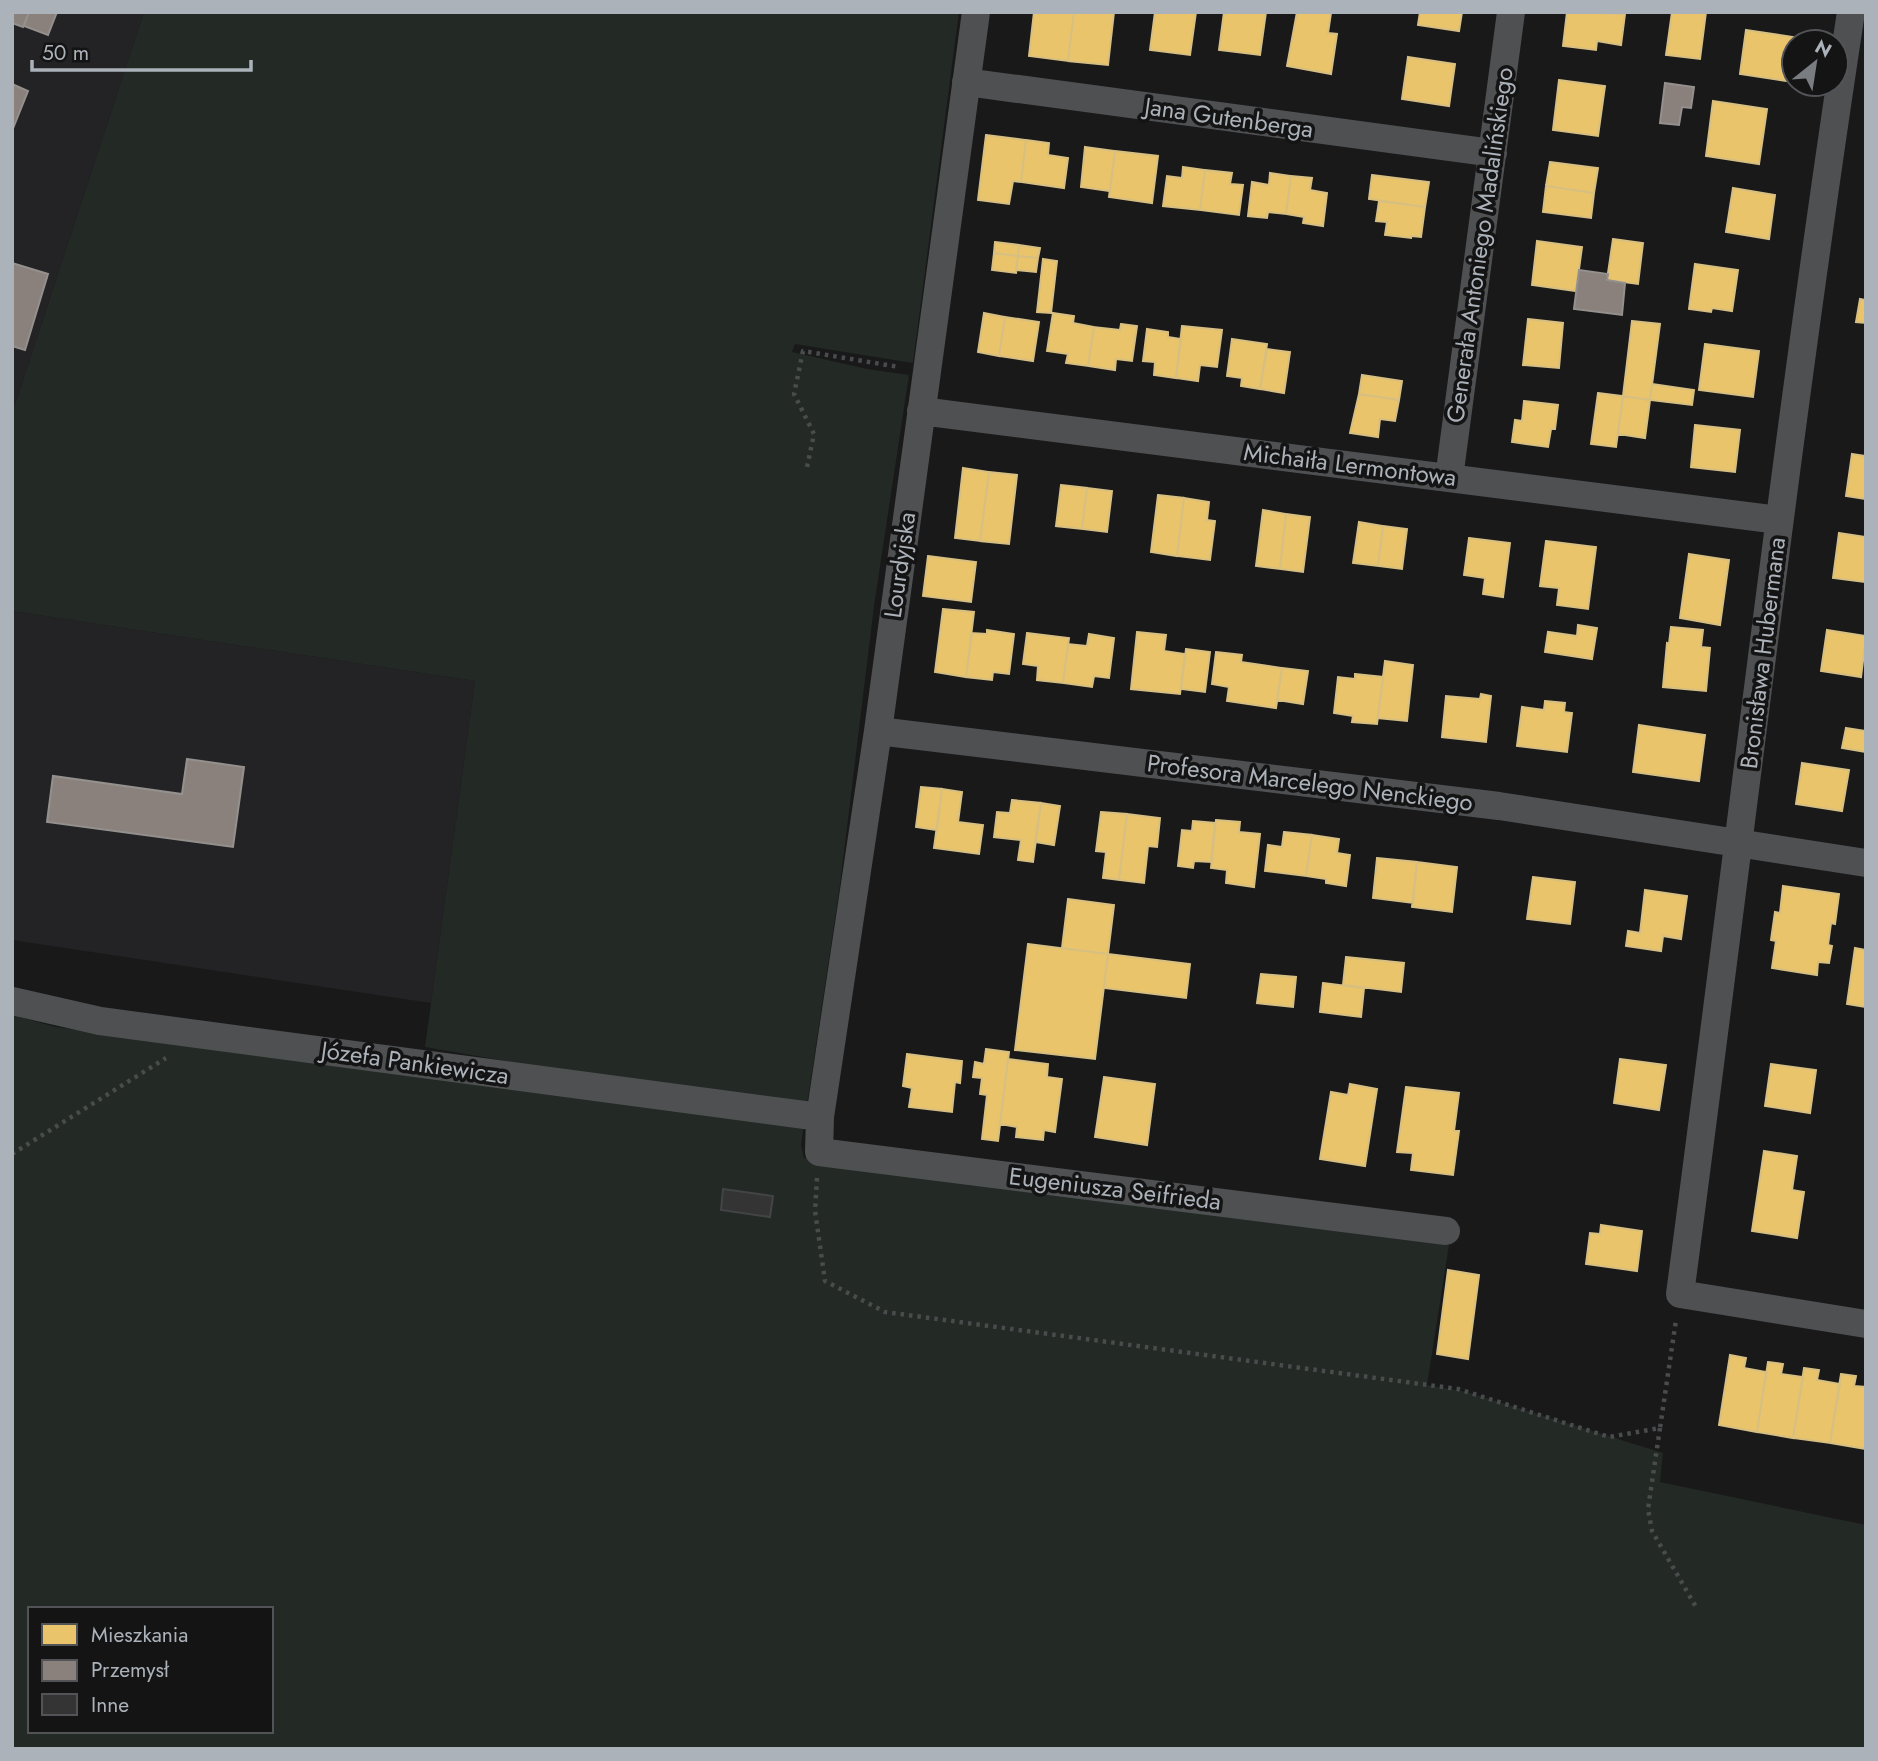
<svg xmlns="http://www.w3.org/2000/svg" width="1878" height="1761" font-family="Jost,sans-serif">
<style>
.built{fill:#232325}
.green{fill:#232924;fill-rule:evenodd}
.homes{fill:#e9c46a;stroke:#d7bf82;stroke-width:2}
.industry{fill:#8a817c;stroke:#94908e;stroke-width:2}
.building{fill:#343435;stroke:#424446;stroke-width:2}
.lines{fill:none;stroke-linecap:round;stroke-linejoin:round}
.path{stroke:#494b4d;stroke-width:4.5;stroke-dasharray:3.5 5;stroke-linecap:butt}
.minor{stroke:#4e5052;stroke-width:28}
.labels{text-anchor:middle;stroke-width:7;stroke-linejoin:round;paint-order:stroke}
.street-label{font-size:24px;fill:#acb2b9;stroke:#141415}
</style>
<rect width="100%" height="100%" fill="#19191a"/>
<path class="built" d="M12 12H144L12 414Z
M12 611 475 681 431 1003 12 940Z"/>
<path class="green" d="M144 12H959L913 363 795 344 792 352 867 369 909 375 874 606 840 885 801 1145 804 1158 1449 1245 1427 1385 1467 1392 1663 1453 1660 1482 1866 1525V1749H12V1015L56 1027 206 1048 512 1062 425 1047 475 681 12 611V414ZM30 1609H271V1731H30Z"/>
<path class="homes" d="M1034 12H1074L1068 61 1029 56Z
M1074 12H1114L1108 65 1068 61Z
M1155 12H1196L1190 55 1150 50Z
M1224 12H1266L1260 55 1219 50Z
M1297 12 1331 13 1328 33 1337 34 1331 74 1287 66Z
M1420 12H1462L1459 31 1418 25Z
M1567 12 1625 14 1621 45 1597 41 1596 50 1563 46Z
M1672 12H1706L1700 59 1666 55Z
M1746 30 1793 37 1787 81 1740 74Z
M1408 57 1455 64 1449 106 1402 99Z
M1559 80 1605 86 1598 136 1553 130Z
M1713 101 1767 109 1759 164 1706 156Z
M986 135 1026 140 1021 182 1013 181 1009 204 978 200Z
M1026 140 1049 143 1048 155 1068 158 1064 188 1021 182Z
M1085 147 1115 151 1110 191 1081 187Z
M1115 151 1158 156 1152 203 1109 197Z
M1550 162 1598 168 1594 193 1546 186Z
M1183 167 1205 170 1200 210 1163 206 1167 176 1182 178Z
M1205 170 1232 173 1230 184 1243 185 1239 215 1200 210Z
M1270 173 1291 176 1286 214 1268 212 1267 218 1248 216 1252 182 1269 185Z
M1372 175 1429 182 1425 207 1369 199Z
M1291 176 1312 178 1310 190 1327 193 1323 226 1303 223 1304 217 1286 214Z
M1546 186 1594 193 1591 218 1543 212Z
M1733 188 1775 195 1769 239 1726 232Z
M1379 201 1425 207 1421 237 1411 236V238L1385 235 1387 222 1376 221Z
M1613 239 1643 243 1638 284 1607 280Z
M1537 241 1582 247 1576 291 1532 285Z
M995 242 1019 245 1018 256 994 253Z
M1019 245 1040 248 1038 258 1018 256Z
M994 253 1018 256 1016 273 992 270Z
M1018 256 1038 258 1036 272 1016 270Z
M1043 259 1057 261 1051 313 1037 312Z
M1695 264 1738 270 1732 311 1712 308 1711 312 1689 309Z
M1860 299 1866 300V323L1856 322Z
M984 313 1005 317 999 356 978 352Z
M1053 313 1074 316 1073 323 1094 327 1088 366 1066 363 1068 354 1047 351Z
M1005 317 1039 322 1033 361 999 356Z
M1528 319 1563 323 1559 368 1523 365Z
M1632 321 1660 324 1650 400 1623 396Z
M1121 324 1137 326 1132 361 1116 359 1115 370 1088 366 1094 327 1120 330Z
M1182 326 1222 330 1217 367 1200 365 1198 381 1176 378Z
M1147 329 1168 332V337L1181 339 1176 378 1154 375 1155 362 1143 361Z
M1232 339 1267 344 1260 389 1241 386 1242 378 1227 376Z
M1705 344 1759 351 1753 397 1699 390Z
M1267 349 1290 352 1284 393 1260 389Z
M1362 375 1402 381 1399 400 1359 394Z
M1652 384 1694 390 1692 405 1650 400Z
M1598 393 1623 396 1616 447 1591 444Z
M1359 394 1399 400 1395 421 1380 419 1378 437 1350 433Z
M1623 396 1650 400 1645 438 1618 434Z
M1524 401 1558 405 1555 429H1551L1548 447 1512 442 1515 420 1522 421Z
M1695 425 1740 430 1735 472 1691 467Z
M1852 454 1866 456V499L1846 496Z
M963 468 989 472 980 541 955 538Z
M989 472 1017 475 1009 544 980 541Z
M1061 485 1087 488 1082 529 1056 526Z
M1087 488 1112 491 1107 532 1082 529Z
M1158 495 1184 498 1177 556 1151 552Z
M1184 498 1209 502 1207 520 1215 521 1210 560 1177 556Z
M1263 510 1286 514 1280 569 1256 566Z
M1286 514 1310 517 1303 572 1280 569Z
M1359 522 1383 526 1378 566 1353 563Z
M1383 526 1407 529 1402 569 1378 566Z
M1839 533 1866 537V582L1833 578Z
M1469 538 1510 543 1503 597 1483 594 1485 578 1464 575Z
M1546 541 1596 547 1588 609 1557 605 1559 588 1540 586Z
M1689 554 1729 560 1720 625 1680 618Z
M928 556 976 562 971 602 923 596Z
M943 609 974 612 966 677 935 672Z
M1578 625 1597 628 1592 659 1545 652 1548 632 1577 636Z
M1671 627 1703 630 1701 647 1710 648 1706 691 1663 687 1667 643 1669 644Z
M987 630 1014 634 1009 674 993 672 992 680 966 677 972 633 987 634Z
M1827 630 1866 636 1861 677 1821 671Z
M1137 632 1166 635 1164 651 1185 654 1180 694 1131 689Z
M1027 633 1069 638 1063 683 1037 680 1038 666 1023 664Z
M1089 634 1114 638 1109 678 1094 676 1092 687 1063 683 1068 644 1087 646Z
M1186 649 1210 652 1205 692 1181 689Z
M1216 652 1242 655 1241 662 1282 668 1276 708 1227 701 1229 687 1212 684Z
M1385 661 1413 665 1407 721 1378 718Z
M1282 668 1308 671 1303 704 1277 700Z
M1355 674 1383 677 1377 724 1352 722 1353 716 1334 713 1338 677 1355 679Z
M1481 694 1491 696 1486 742 1442 737 1446 696 1480 699Z
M1545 701 1565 703 1564 712 1572 713 1567 752 1517 746 1522 707 1544 710Z
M1639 725 1705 735 1699 781 1633 772Z
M1846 728 1866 731V752L1842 748Z
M1802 763 1849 770 1842 811 1796 804Z
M921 787 942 789 937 830 916 827Z
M942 789 962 792 958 822 983 825 979 854 934 848Z
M1012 800 1041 803 1033 862 1018 860 1021 840 994 837 997 812 1010 813Z
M1041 803 1060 806 1054 845 1035 842Z
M1101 812 1127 814 1119 880 1103 878 1106 852 1096 851Z
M1127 814 1160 818 1157 847 1148 846 1144 883 1119 880Z
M1216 820 1240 822 1239 832 1260 834 1254 887 1226 883 1227 870 1211 868Z
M1193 821 1215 823 1211 862 1194 861 1193 868 1178 866 1182 830 1192 831Z
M1284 832 1312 835 1306 876 1265 871 1268 845 1282 847Z
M1312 835 1339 839 1337 853 1350 855 1346 886 1326 883V879L1306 876Z
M1377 858 1417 862 1413 903 1373 898Z
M1417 862 1457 867 1452 912 1412 907Z
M1533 877 1575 882 1570 924 1527 919Z
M1783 886 1839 894 1835 924 1831 923 1828 945 1832 946 1829 963 1818 962 1817 975 1772 968 1776 941 1771 940 1775 912 1780 913Z
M1645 890 1687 896 1681 939 1663 936 1661 951 1626 946 1628 931 1640 933Z
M1068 899 1114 905 1108 954 1062 948Z
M1028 944 1108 954 1095 1059 1015 1050Z
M1855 948 1866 950V1007L1847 1004Z
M1108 954 1190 964 1186 998 1104 988Z
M1346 957 1404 963 1401 992 1343 985Z
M1261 974 1296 977 1293 1007 1257 1003Z
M1323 983 1364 988 1361 1017 1320 1012Z
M986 1049 1009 1052 998 1141 982 1139 987 1095 980 1094 982 1078 973 1077 975 1062 984 1064Z
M907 1054 962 1061 960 1083 955 1082 952 1112 909 1107 912 1088 903 1086Z
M1008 1059 1048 1064 1047 1077 1062 1079 1055 1132 1044 1130 1043 1140 1016 1137 1017 1127 1000 1124Z
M1620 1059 1666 1065 1659 1110 1614 1103Z
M1771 1064 1816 1070 1810 1113 1765 1106Z
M1104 1077 1155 1084 1147 1145 1095 1137Z
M1350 1084 1377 1089 1365 1166 1320 1159 1331 1092 1348 1095Z
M1406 1087 1459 1093 1454 1131H1459L1453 1175 1411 1170 1413 1153 1397 1152Z
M1764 1151 1797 1156 1792 1190 1804 1192 1797 1238 1752 1231Z
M1601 1225 1642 1231 1637 1271 1586 1264 1590 1233 1600 1234Z
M1448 1270 1479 1275 1468 1359 1437 1354Z
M1730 1355 1746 1358 1744 1368 1766 1372 1757 1432 1719 1425Z
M1768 1362 1783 1364 1781 1374 1803 1377 1793 1438 1757 1432Z
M1804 1368 1819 1370 1817 1380 1840 1384 1830 1443 1793 1438Z
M1841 1374 1856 1376 1854 1386 1866 1387V1449L1830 1443Z"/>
<path class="industry" d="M12 12H29L23 27 12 23Z
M29 12H57L48 35 24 26Z
M1665 83 1694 87 1691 108 1682 107 1679 125 1660 123Z
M12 84 28 91 12 131Z
M12 263 48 274 25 350 12 346Z
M1579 270 1608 274 1607 280 1625 283 1622 315 1574 309Z
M187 759 244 767 233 847 47 822 53 776 182 794Z"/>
<path class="building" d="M723 1189 773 1196 770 1217 721 1210Z"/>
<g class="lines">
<path class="path" d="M807 467 814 434 794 394 803 351 899 367
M12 1154 166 1058
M817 1178 815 1211 825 1281 885 1312 1458 1389 1609 1437 1660 1428 1676 1320
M1660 1428 1648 1509 1652 1531 1696 1607"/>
<path class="minor" d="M976 12 878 731 820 1117 819 1152 1446 1231
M1851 12C1786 438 1737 867 1680 1294L1866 1324
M966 82 1493 153
M921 411 1779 520
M1449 478 1511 12
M878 731 1499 806 1866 863
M12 1001 100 1021 820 1117"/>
</g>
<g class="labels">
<g class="street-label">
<text transform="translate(1229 118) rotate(8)" y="8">Jana Gutenberga</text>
<text transform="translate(1480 245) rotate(-82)" y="8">Generała Antoniego Madalińskiego</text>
<text transform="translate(1350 465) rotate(7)" y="8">Michaiła Lermontowa</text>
<text transform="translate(900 565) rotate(-82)" y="8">Lourdyjska</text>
<text transform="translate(1763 653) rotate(-83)" y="8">Bronisława Hubermana</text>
<text transform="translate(1310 783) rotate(7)" y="8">Profesora Marcelego Nenckiego</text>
<text transform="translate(415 1063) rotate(8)" y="8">Józefa Pankiewicza</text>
<text transform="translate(1115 1189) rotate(7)" y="8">Eugeniusza Seifrieda</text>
</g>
</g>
<rect width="1878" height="1761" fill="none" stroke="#acb2b9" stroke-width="28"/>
<rect x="28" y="1607" width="245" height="126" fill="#141415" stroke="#515357" stroke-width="2"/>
<rect x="42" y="1624" width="35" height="21" fill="#e9c46a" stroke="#515357" stroke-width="2"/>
<text x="91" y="1642" font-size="21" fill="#acb2b9">Mieszkania</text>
<rect x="42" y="1660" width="35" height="21" fill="#8a817c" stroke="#515357" stroke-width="2"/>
<text x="91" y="1677" font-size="21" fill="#acb2b9">Przemysł</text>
<rect x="42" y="1694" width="35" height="21" fill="#343435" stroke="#515357" stroke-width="2"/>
<text x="91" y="1712" font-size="21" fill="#acb2b9">Inne</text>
<g transform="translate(1815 63) rotate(30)"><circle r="33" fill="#141415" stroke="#515357" stroke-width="2"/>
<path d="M0-5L12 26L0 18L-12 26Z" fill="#797c81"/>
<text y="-10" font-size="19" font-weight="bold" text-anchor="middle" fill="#acb2b9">N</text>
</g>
<path d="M32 60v10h219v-10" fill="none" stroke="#acb2b9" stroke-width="3.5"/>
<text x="42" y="60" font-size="21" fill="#acb2b9" stroke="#141415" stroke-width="5" paint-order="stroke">50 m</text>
</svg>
